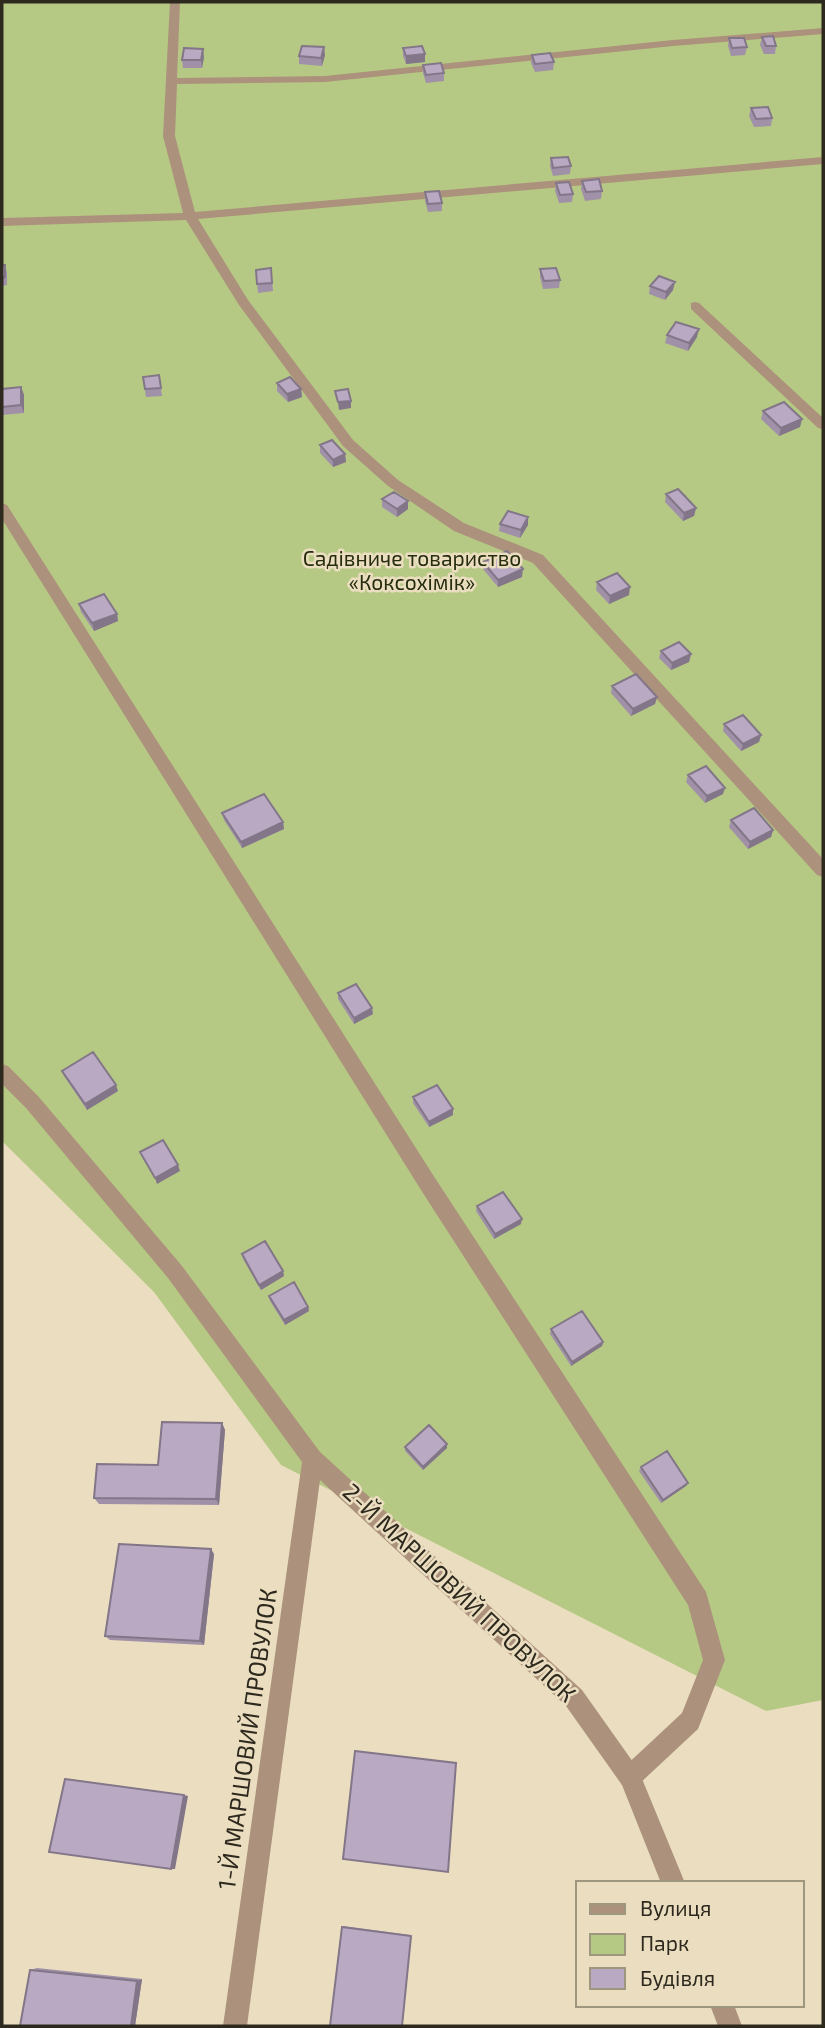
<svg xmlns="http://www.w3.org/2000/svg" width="825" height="2028" font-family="'Exo 2',sans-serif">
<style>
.green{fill:#b6c984}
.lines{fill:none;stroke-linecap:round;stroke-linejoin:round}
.lane{fill:#ac927c;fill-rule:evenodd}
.street{fill:#ac927c;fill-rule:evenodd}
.wall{fill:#a091a8}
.shaded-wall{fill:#827688}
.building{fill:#baa9c3;stroke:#827688;stroke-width:2}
.labels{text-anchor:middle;stroke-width:5;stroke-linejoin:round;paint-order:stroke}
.park-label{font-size:21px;fill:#262d0e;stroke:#ebdec0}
.near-street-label{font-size:24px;fill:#2e291e;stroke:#ebdec0}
</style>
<rect width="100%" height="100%" fill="#ebdec0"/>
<path class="green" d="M2 2H823V1700L766 1711 281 1465 154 1292 2 1141Z"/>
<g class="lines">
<path class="lane" d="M170 2H180L177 78 325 76 673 40 823 28V34L673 46 325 82 177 84 175 136 195 212 823 157V164L198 219 248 300 353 440 398 480 464 523 543 555 823 859V877L817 875 533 563 454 531 388 486 343 446 239 305 186 220 2 226V218L183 213 163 136Z
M695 302 699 303 823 418V429L818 428 691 309V303Z
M2 503 7 505 435 1178 706 1592 725 1660 698 1729 638 1785 630 1788 622 1785 619 1777 622 1769 682 1713 703 1660 688 1605 421 1190 2 519Z"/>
<path class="street" d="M2 1064 8 1066 38 1096 182 1266 320 1452 582 1690 638 1769 685 1883H661L622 1785 566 1706 320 1480 247 2026H223L302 1462 168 1278 26 1108 2 1084Z
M710 2005H734L742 2026H718Z"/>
</g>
<path class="wall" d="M762 37 776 46 775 54H764L760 45Z
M729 38 747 47 745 55 731 56 728 46Z
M403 48 425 54V62L406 64 403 56Z
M325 55 322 66 299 64V56Z
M532 55 554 62 553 70 535 72 531 63Z
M204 57 202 68H183L182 60Z
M423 65 444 73V81L426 83 423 73Z
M751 108 772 118 771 126 754 127 749 116Z
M551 158 571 166 570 174 553 176 550 166Z
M582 181 602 191 601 199 585 201 581 189Z
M556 183 573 194 572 202 559 203 555 191Z
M425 192 442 203V211L428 212 425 201Z
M2 265H5L7 273V285L2 286Z
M271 268 273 291 258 293 256 270Z
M540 269 560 280 559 288 543 289 540 277Z
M650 286 673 290 665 300 649 294Z
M667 335 697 337 688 351 665 343Z
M159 375 162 396 146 397 143 377Z
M277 383 301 389 302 397 288 402 277 391Z
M21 387 24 395V413L2 415V389Z
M763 411 802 419 800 427 779 436 761 419Z
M320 445 345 454 346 462 333 467 320 453Z
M666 494 696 508 694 516 683 521 665 502Z
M382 499 408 501V509L397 517 382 507Z
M500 524 528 525 520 538 499 531Z
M483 562 522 577 498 587 483 569Z
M597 582 629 595 609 604 596 590Z
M79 604 117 614 118 621 94 631 81 612Z
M661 651 691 654 689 662 671 670 659 658Z
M612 686 657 697 655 704 631 716 611 693Z
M724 724 761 735 759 742 741 751 723 731Z
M688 775 723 794 705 803 686 782Z
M222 813 283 822 284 829 242 848 224 820Z
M731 820 773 830 771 837 748 849 729 827Z
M338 993 373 1014 354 1024 338 999Z
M62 1071 118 1091 87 1110 64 1076Z
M413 1097 453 1109V1115L429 1127 413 1103Z
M477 1206 521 1224 494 1239 476 1211Z
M242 1254 283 1271 284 1276 261 1290 243 1259Z
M269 1296 308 1307 309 1311 285 1325 270 1301Z
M551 1329 603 1342 602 1346 571 1366 550 1334Z
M222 1423 225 1430 219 1505 99 1504 94 1498 158 1465Z
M447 1444V1448L423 1470 405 1451V1447Z
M641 1467 686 1486 661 1503 639 1471Z
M214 1554 204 1645 110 1640 105 1636Z
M343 1926 411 1935 402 2026 342 1927Z
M37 1968 142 1979 135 2026 30 1970Z"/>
<path class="shaded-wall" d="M324 47 325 55 322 66 321 58Z
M203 49 204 57 202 68 201 60Z
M425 54V62L406 64V56Z
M675 282 673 290 665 300 666 292Z
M699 329 697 337 688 351 689 343Z
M21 387 24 395V413L21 405Z
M301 389 302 397 288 402 287 394Z
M351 401V408L339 410 338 402Z
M802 419 800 427 779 436 781 428Z
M345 454 346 462 333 467V460Z
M408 501V509L397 517V509Z
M696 508 694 516 683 521 684 513Z
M528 517V525L520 538 521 530Z
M523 569 522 577 498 587V580Z
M630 587 629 595 609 604 610 596Z
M117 614 118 621 94 631 92 623Z
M691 654 689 662 671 670 672 663Z
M657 697 655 704 631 716 633 709Z
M761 735 759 742 741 751 743 744Z
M725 788 723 794 705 803 707 796Z
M283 822 284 829 242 848 241 842Z
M773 830 771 837 748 849 750 842Z
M372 1008 373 1014 354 1024V1018Z
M116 1085 118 1091 87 1110 85 1104Z
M453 1109V1115L429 1127V1122Z
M178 1165 180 1171 157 1184 155 1178Z
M522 1219 521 1224 494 1239 495 1234Z
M283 1271 284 1276 261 1290 259 1285Z
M308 1307 309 1311 285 1325 284 1320Z
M603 1342 602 1346 571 1366 572 1362Z
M222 1423 225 1430 219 1505 216 1499Z
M447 1444V1448L423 1470V1467Z
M688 1483 686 1486 661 1503 663 1500Z
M211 1549 214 1554 204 1645 200 1641Z
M184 1795 188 1796 175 1869H171Z
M142 1979 135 2026H131L137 1981Z"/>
<path class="building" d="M773 36 776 46H766L762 37Z
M729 38H744L747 47 732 48Z
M302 46 324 47 321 58 299 56Z
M422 46 425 54 406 56 403 48Z
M184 48 203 49 201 60H182Z
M550 53 554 62 535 64 532 55Z
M441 63 444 73 426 75 423 65Z
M768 107 772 118 756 119 751 108Z
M568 157 571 166 553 168 551 158Z
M599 179 602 191 586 192 582 181Z
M569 182 573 194 560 195 556 183Z
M439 191 442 203 428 204 425 192Z
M2 265H5V277L2 278Z
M271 268 272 283 257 284 256 270Z
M556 268 560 280 544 281 540 269Z
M659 276 675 282 666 292 650 286Z
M676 322 699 329 689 343 667 335Z
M159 375 161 388 145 389 143 377Z
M290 377 301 389 287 394 277 383Z
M21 387V405L2 407V389Z
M348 389 351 401 338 402 335 391Z
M784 402 802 419 781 428 763 411Z
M332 440 345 454 333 460 320 445Z
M678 489 696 508 684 513 666 494Z
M394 492 408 501 397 509 382 499Z
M508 511 528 517 521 530 500 524Z
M507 551 523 569 498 580 483 562Z
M617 573 630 587 610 596 597 582Z
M104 594 117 614 92 623 79 604Z
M679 642 691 654 672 663 661 651Z
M636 674 657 697 633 709 612 686Z
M743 715 761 735 743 744 724 724Z
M706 766 725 788 707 796 688 775Z
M264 794 283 822 241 842 222 813Z
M754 808 773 830 750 842 731 820Z
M356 984 372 1008 354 1018 338 993Z
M93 1052 116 1085 85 1104 62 1071Z
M437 1085 453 1109 429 1122 413 1097Z
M163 1140 178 1165 155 1178 140 1152Z
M503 1192 522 1219 495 1234 477 1206Z
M265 1241 283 1271 259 1285 242 1254Z
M294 1282 308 1307 284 1320 269 1296Z
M582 1311 603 1342 572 1362 551 1329Z
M162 1422 222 1423 216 1499 94 1498 97 1464 158 1465Z
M429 1425 447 1444 423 1467 405 1447Z
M667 1451 688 1483 663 1500 641 1467Z
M119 1544 211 1549 200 1641 105 1636Z
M355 1751 456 1763 448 1872 343 1859Z
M65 1779 184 1795 171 1869 49 1852Z
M342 1927 411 1936 402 2026H330Z
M30 1970 137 1981 131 2026H20Z"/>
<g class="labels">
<g class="park-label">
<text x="412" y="566">Садівниче товариство<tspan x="412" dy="24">«Коксохімік»</tspan></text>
</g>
<g class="near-street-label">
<text transform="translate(459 1593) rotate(43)" y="8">2-Й МАРШОВИЙ ПРОВУЛОК</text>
<text transform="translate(248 1739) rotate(-82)" y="8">1-Й МАРШОВИЙ ПРОВУЛОК</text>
</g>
</g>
<rect width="825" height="2028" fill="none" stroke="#2e291e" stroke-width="7"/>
<rect x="576" y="1881" width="228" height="126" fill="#ebdec0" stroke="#9f967f" stroke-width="2"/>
<rect x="590" y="1904" width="35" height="10" fill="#ac927c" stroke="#9f967f" stroke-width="2"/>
<text x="640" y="1916" font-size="21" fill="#2e291e">Вулиця</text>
<rect x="590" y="1934" width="35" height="21" fill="#b6c984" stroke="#9f967f" stroke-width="2"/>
<text x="640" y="1951" font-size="21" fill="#2e291e">Парк</text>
<rect x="590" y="1968" width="35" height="21" fill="#baa9c3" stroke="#9f967f" stroke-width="2"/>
<text x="640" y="1986" font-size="21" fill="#2e291e">Будівля</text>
</svg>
